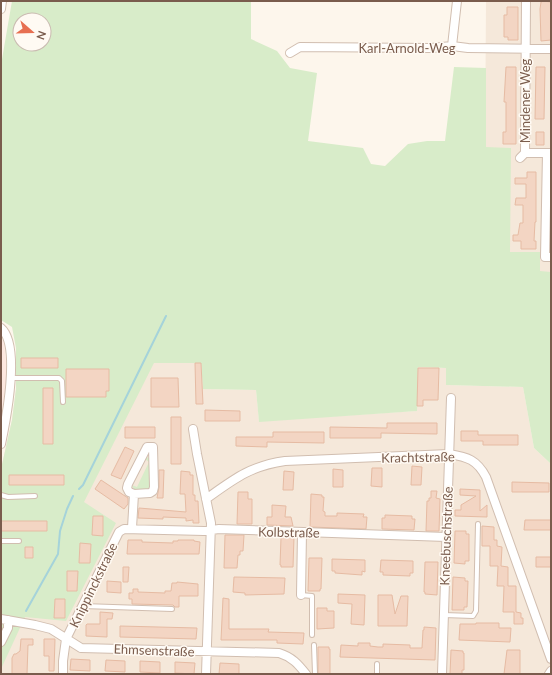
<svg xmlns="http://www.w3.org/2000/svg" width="552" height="675" font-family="Lato,sans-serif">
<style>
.residential{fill:#f5e8da}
.commercial{fill:#fde8e0}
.green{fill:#d8ecc9;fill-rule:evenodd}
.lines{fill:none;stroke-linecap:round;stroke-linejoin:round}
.stream{stroke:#a5d3da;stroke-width:2}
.building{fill:#f3d5c3;stroke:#e6bba3}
.service-casing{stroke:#d1beb0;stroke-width:6}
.minor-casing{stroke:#d1beb0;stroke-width:10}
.service{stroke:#fff;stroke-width:4}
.minor{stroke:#fff;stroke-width:8}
.labels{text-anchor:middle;stroke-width:3;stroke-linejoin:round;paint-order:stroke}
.street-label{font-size:13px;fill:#7a5c4d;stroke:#fffaf3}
</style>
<rect width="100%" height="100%" fill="#fdf6ec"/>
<path class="residential" d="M486 1H551V272H540L510 252V148H485Z
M154 363H202L203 389 256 390 259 421 416 411 418 367 446 368V385L523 387 534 448 551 464V674H1V469L12 420 16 389 17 369Z"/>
<path class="commercial" d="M1 337 4 343 6 361V382L1 420Z"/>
<path class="green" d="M12 1H251V39L277 51 290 68 317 73 308 141 363 148 371 164 385 166 408 144 427 141H445L454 67 486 68V147L511 148 510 252H540V271L551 272V464L534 448 523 387 446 385V368L418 367 417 411 259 422 256 390 203 389 201 363H154L84 502 116 523 66 621 25 617 1 669V469L12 420 16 389V348L12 327 1 320V65ZM20 20H44V44H20Z
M146 457 150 458 151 487 150 489 134 490 132 485 137 487 149 462 145 459Z"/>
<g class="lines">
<path class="stream" d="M79 489 83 485 166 316
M26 611 58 554 60 531 67 509 73 496"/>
</g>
<path class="building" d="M543 1 551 2V40L541 41 540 9 541 2Z
M507 7H518V40H508V37H504V15H507Z
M506 67H516V144H503V132H506V102H504Z
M536 67H545L544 119H535Z
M536 132H544V145H536Z
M527 172H536V222H535L534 241H536V249H521V241H513V235H518L520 223H523V205H515L516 198H526V184H515V178H527Z
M21 358H58V368H21Z
M195 363H201L203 404H196Z
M418 368H439L438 400H423V406H417Z
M66 369H109V391H106V397H66Z
M151 378H178L179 407H151Z
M43 388H53V444H43Z
M205 410 240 411V421H205Z
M171 417H181V464H171Z
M387 423H437V434L381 433V438H330V427L387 428Z
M125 427H155V438H125Z
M461 431H478V435H518V445H483V441H461Z
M273 432H324V443L267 442V447L236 446V437H273Z
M125 447 134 451 121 479 111 475Z
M412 466 422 467 421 485H411Z
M372 468H382V487L371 486Z
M333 469 343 470V487H333Z
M159 470H164L163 498H157L159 487Z
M181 471 190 472V475H193V495H195V501H198L199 523H193V520L186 521V518L163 517V519L138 518 139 508 186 512 185 494H180Z
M284 471 294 472 293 490H283Z
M9 475H64V485H9Z
M101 480 128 498V504L124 509 95 489Z
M512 482 549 483V492H512Z
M460 489 480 490V511L487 505V517L455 516V510H461V505L476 496 460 495Z
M431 491H437L436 498 440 499 439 531H426L427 501H429V498H431Z
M238 492H248V499H252V524H237Z
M311 494 322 495V497H324L323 511 325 512V516H337V513L364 514 363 517H367L366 529 310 527Z
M272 505 286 506 285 517H291L293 526 267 525V517H272Z
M385 515 412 516V519H415L414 530 382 529V518H385Z
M93 516H103V536L92 535Z
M525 520H551V530H524Z
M1 521H47V531H1Z
M482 526 494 527V540H497V546L502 547 501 566 508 567V586H516V612L521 613V618H523V624H514V612H503L504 586H497L498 566H490V546H482Z
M455 531H466V534H469V561H465V564L454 563Z
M225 535H244L243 551H240V555H238L237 568H224Z
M277 537H294L293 567H281V565H280L281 538Z
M128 540H142V542L173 543V541H178V540H194V541L200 542 199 554H127Z
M80 543 91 544 90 563H79Z
M25 547H33V558H25Z
M536 557H551V567H536Z
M309 558H322L321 589H320V591H308Z
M332 559 365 560V572L362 571V575L335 573V571H332Z
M381 560 413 561V573H410V576L383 575V572H380Z
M425 562H438L437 595 425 594V592H424Z
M123 567H129L128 582H123Z
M67 571H78L77 591H67Z
M234 577 285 578 284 594 245 595V593L233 592Z
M453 577 465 578V581H468L467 607H464V610H452Z
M107 581 121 582V593L107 592Z
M177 582 198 584V596H179V607H175L173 605 132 604V599H129V593H133V589H138V592L165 593V591H171L172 583H177Z
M338 594 365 595 364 625 351 624 352 604 338 603Z
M378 595H392L395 614 401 596H408L407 626H378Z
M223 598 229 599V629H269L268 632 304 633 303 644 277 643V640H221Z
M55 599H65V618H54Z
M317 608H327V611H334V628L317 629Z
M100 612 113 613 112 619H107V637L86 636V625L87 624H100Z
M476 623H499V628H511L510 642 459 640 460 624H476Z
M120 626 197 628 196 639 120 637Z
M424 627 436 628 435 660 340 657 341 645 358 646V643H370V646L378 647H383V644L410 645V648H422L423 630H424Z
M21 639H33V645H28L27 674H12V658L14 654H16L20 651Z
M44 639H55L54 671H49V656H44Z
M318 647H329V649H330V674H318Z
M451 650 463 651V653H464V670H462V674H450Z
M507 650H520V674H504Z
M71 659 90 660V671L70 670Z
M106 660 125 661V672L105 671Z
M140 661 160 662V673L140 672Z
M175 662 195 663 194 674 175 673Z
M220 663 239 664V674H219Z"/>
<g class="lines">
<defs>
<path id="service" d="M11 378H59L62 381 63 402
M1 495 8 497 35 496
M1 541H19
M301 595 312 596V635
M83 606 172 609
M444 615 473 616 476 611 478 524
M314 645 315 674
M377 674V664"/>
<path id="minor" d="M1 9 2 1
M452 46 457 1
M290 53 300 47 431 48 452 46 468 48 551 49
M525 153H551
M547 153 545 257H551
M520 158 525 153 526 1
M1 328C21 345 6 420 1 444
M193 429 197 454 211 523 206 674
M206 499C234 479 250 466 285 461L449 454C468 457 477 460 486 477L551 659
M132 528 134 494 150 493 153 491 154 487 153 447H147L128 484 127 488 129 492 134 494
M301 595 302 532
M1 619 35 625 51 629 81 648 279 653C292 657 298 664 306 674
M1 642 8 628V620
M63 674V661L66 639 119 532 124 529 204 531 219 529 446 537
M442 674 451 398
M549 674 551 671"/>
</defs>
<use href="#service" class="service-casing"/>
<use href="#minor" class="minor-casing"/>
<use href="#service" class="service"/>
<use href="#minor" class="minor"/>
</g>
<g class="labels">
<g class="street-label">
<text x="407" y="53">Karl-Arnold-Weg</text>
<text transform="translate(525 101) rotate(-90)" y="5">Mindener Weg</text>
<text transform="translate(418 457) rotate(-1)" y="5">Krachtstraße</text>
<text transform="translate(289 532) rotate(1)" y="5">Kolbstraße</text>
<text transform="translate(446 536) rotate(-88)" y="5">Kneebuschstraße</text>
<text transform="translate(93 585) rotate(-64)" y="5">Knippinckstraße</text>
<text transform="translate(154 650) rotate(2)" y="5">Ehmsenstraße</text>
</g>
</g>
<rect width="552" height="675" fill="none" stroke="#7a5c4d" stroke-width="4"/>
<g transform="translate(32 32) rotate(110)"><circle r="19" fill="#fffaf3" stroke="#cabbb1"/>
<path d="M0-3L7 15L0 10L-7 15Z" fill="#e76f51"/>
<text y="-6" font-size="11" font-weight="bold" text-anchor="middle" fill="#7a5c4d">N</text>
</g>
</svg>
